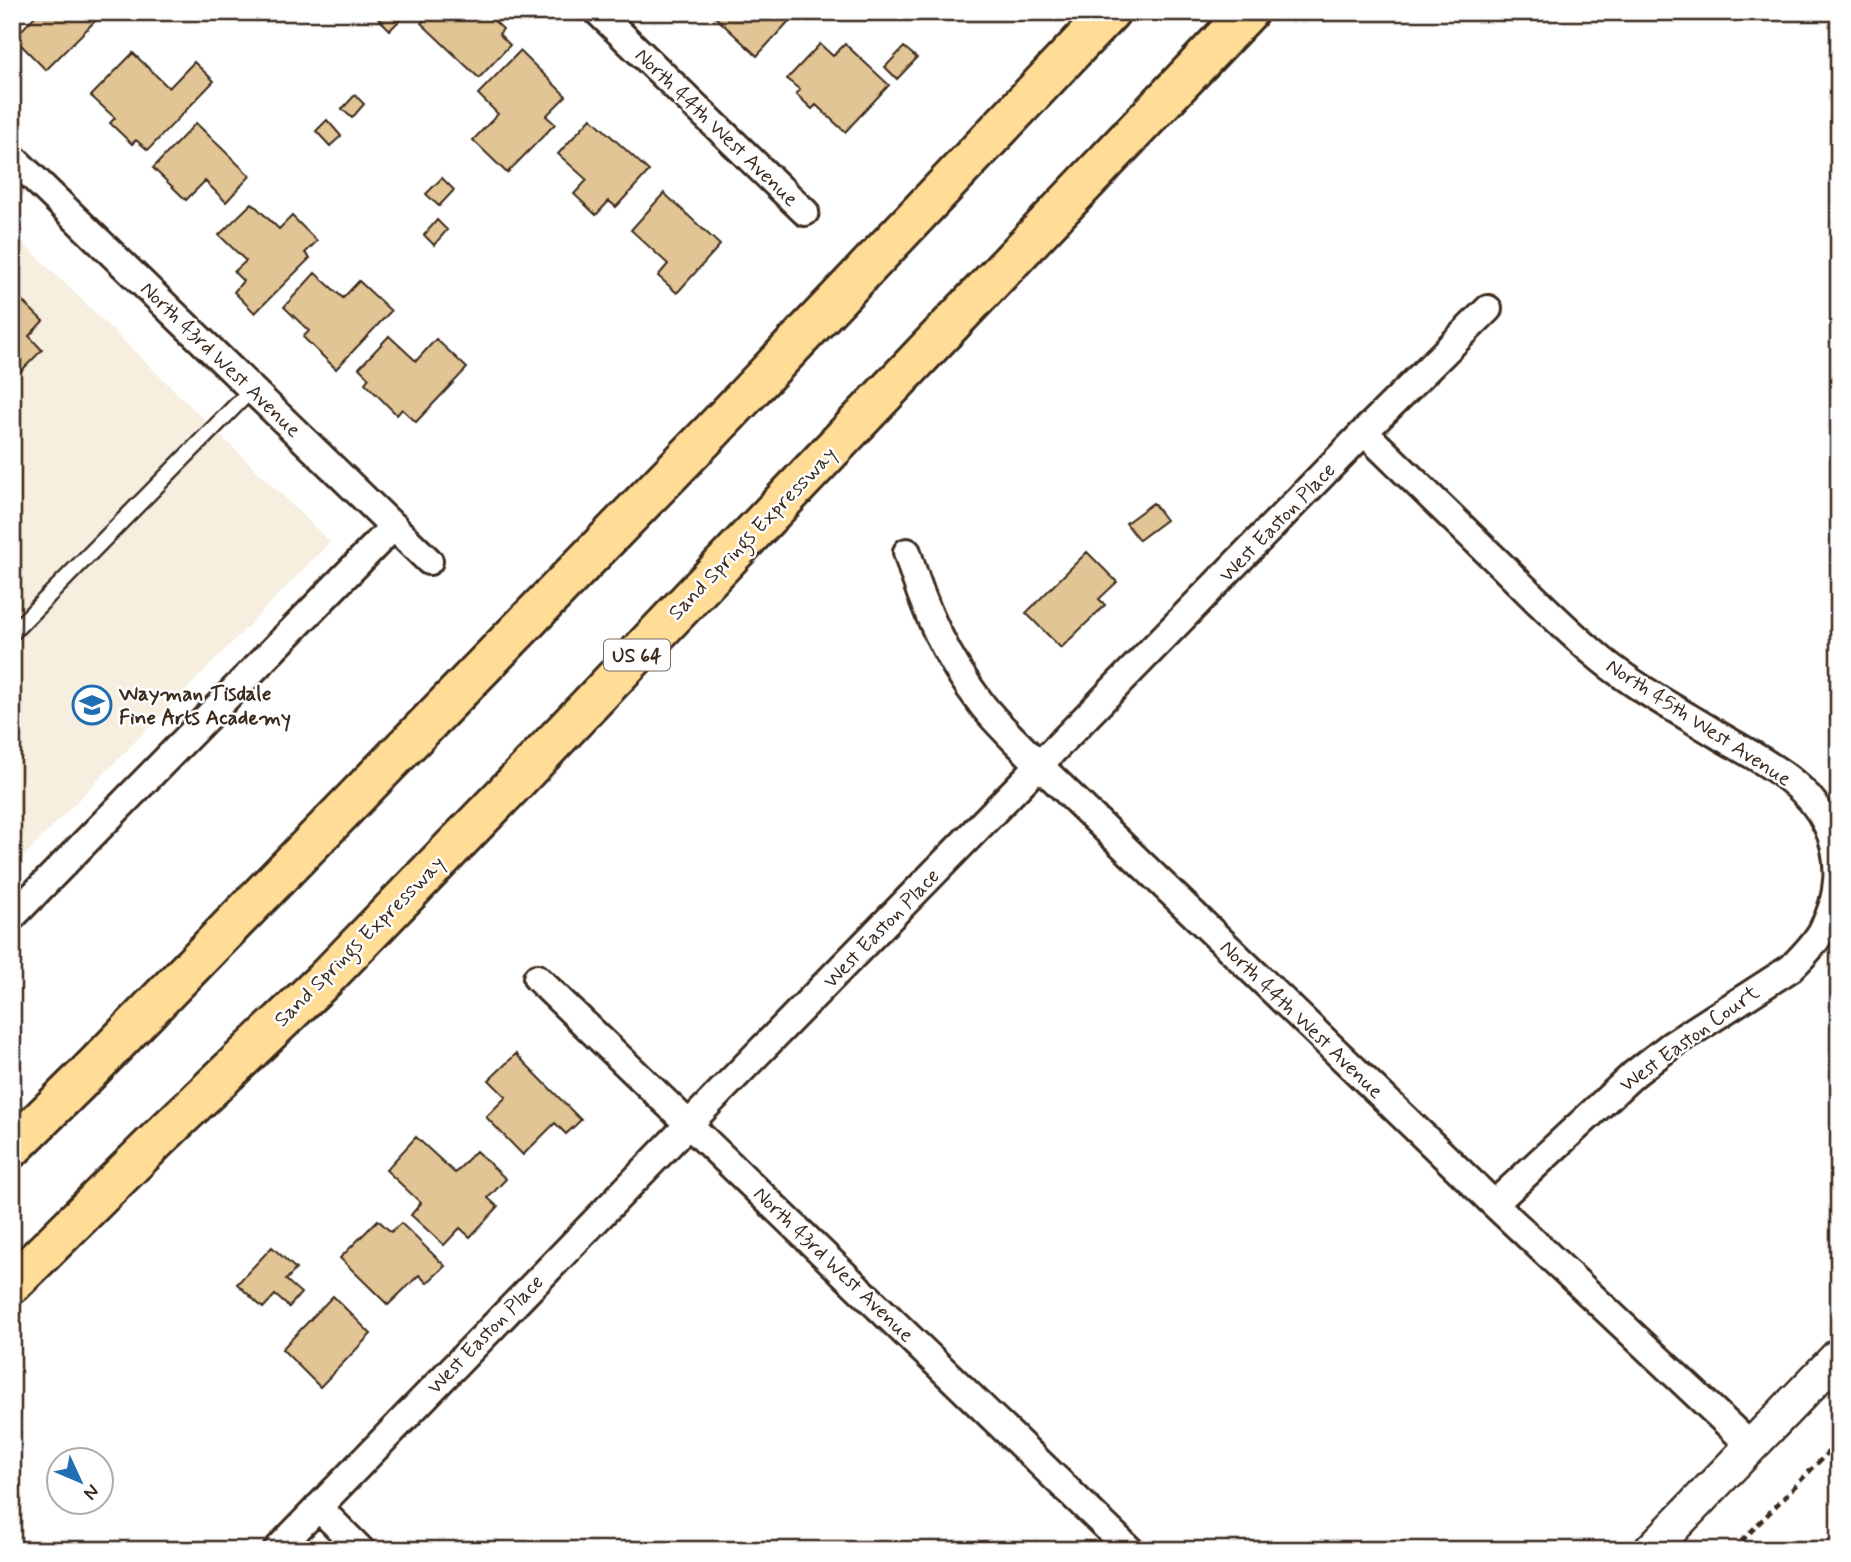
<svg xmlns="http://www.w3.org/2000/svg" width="1851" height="1562" font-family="Mynerve,sans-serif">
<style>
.built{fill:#f6eedf}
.building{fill:#e1c595;stroke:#3b2a1e;stroke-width:2}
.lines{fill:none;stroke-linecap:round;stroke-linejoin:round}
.service-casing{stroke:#3b2a1e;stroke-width:19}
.minor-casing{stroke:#3b2a1e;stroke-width:32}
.tertiary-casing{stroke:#3b2a1e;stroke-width:38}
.motorway-casing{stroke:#3b2a1e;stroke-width:44}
.path{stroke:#3b2a1e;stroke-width:4.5;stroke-dasharray:7 5;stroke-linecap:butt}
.service{stroke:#fff;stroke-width:14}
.minor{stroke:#fff;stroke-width:26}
.tertiary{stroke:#fff;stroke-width:33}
.motorway{stroke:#ffdd96;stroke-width:38}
.labels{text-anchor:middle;stroke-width:5;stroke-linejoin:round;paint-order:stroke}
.shield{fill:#fff;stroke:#766a62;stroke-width:2}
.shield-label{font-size:19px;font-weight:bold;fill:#3b2a1e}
.street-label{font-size:21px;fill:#3b2a1e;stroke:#fff}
.poi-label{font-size:21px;font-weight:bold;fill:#3b2a1e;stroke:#fff;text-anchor:start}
</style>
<rect width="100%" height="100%" fill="#fff"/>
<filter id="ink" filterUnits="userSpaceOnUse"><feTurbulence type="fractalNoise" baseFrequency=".0143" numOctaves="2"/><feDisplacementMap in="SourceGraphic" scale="14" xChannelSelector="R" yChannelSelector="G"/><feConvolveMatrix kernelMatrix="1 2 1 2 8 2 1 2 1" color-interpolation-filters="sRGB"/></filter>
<g filter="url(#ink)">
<path class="built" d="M12 232 330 542 12 868Z"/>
<path class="building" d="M39 12H104L46 70 14 38Z
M372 12H408L390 30Z
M432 12H485L503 29 499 34 510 45 479 78 421 23Z
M710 12H779L789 21 757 56Z
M820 44 833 56 845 44 889 85 845 132 816 105 812 109 796 94 800 90 787 79Z
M904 47 917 58 897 79 885 67Z
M520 51 566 96 546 116 555 124 507 173 473 140 498 114 478 94Z
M133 53 169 88 194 62 214 81 148 150 136 140 132 144 110 123 115 118 91 96Z
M355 95 364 104 352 118 342 109Z
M591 118 649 171 616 207 609 201 596 215 574 194 587 180 558 154Z
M327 120 341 136 330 146 316 131Z
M196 123 250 176 226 202 205 181 186 200 153 168Z
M442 178 454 190 439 206 426 194Z
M664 193 720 245 677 293 658 276 668 264 631 230Z
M252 203 279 229 292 216 317 241 305 253 310 258 255 313 234 292 243 281 234 272 246 261 219 235Z
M437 220 447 230 434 245 424 235Z
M315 273 343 298 359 281 391 311 336 369 303 337 309 331 284 307Z
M12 291 43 321 29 336 42 350 12 380Z
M389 336 416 361 436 339 467 368 416 422 402 409 397 415 365 383 369 378 359 368Z
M1153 503 1166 520 1139 540 1126 523Z
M1087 552 1117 582 1099 599 1105 605 1061 648 1026 613Z
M516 1054 581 1120 566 1134 555 1123 523 1155 486 1117 506 1097 489 1080Z
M416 1137 455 1173 476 1151 506 1179 488 1198 498 1207 470 1237 460 1228 444 1245 411 1215 421 1203 386 1170Z
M378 1220 391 1232 401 1223 445 1266 427 1283 419 1275 388 1305 340 1258Z
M272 1247 296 1269 286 1280 301 1293 289 1307 275 1295 263 1308 237 1284Z
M333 1296 371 1334 320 1387 282 1349Z"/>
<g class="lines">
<defs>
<path id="service" d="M12 633 252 389"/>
<path id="minor" d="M598 12 805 212
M12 157 429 561
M1364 432C1410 477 1456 521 1502 566 1534 598 1567 631 1602 660 1638 689 1679 711 1718 735 1758 759 1806 780 1827 825 1843 859 1840 898 1822 931 1814 945 1802 957 1791 968L1670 1046 1634 1074 1494 1204
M907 552C924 610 946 658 983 706 1000 727 1021 746 1039 765L1494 1204 1751 1446
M12 917 394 526
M537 978 1130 1550
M318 1507 361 1550
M277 1550 689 1124 1364 432 1488 309"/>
<path id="tertiary" d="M1651 1550 1839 1355"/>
<path id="motorway" d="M12 1148 85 1076 712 431 1110 12
M12 1284 159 1138 325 979 512 786 1248 12"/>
</defs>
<use href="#service" class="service-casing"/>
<use href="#minor" class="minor-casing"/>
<use href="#tertiary" class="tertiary-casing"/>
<use href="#motorway" class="motorway-casing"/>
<path class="path" d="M1733 1550 1839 1441"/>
<use href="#service" class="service"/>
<use href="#minor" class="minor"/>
<use href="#tertiary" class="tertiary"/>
<use href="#motorway" class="motorway"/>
</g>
</g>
<defs>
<symbol id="school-ring" viewBox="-11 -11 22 22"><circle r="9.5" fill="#fff" stroke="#1f6fb2" stroke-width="1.5"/><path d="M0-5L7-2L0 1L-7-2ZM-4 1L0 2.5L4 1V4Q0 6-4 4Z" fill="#1f6fb2"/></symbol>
</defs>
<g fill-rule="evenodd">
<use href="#school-ring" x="70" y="683" width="44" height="44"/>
</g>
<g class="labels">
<rect class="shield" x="604" y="639.5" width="66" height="31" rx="5"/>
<g class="shield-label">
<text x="637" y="662">US 64</text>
</g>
<g class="street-label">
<text transform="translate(717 127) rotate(44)" y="7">North 44th West Avenue</text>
<text transform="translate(221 359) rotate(44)" y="7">North 43rd West Avenue</text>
<text transform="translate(1277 522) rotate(-46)" y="7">West Easton Place</text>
<text transform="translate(752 533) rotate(-46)" y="7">Sand Springs Expressway</text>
<text transform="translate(1699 722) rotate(33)" y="7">North 45th West Avenue</text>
<text transform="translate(881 928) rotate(-46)" y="7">West Easton Place</text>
<text transform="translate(359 941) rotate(-45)" y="7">Sand Springs Expressway</text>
<text transform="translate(1302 1019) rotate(44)" y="7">North 44th West Avenue</text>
<text transform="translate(1689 1038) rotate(-36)" y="7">West Easton Court</text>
<text transform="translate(834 1264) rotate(44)" y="7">North 43rd West Avenue</text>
<text transform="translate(485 1334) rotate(-46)" y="7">West Easton Place</text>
</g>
<g class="poi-label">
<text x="119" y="700">Wayman Tisdale<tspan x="119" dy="24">Fine Arts Academy</tspan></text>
</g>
</g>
<rect width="1851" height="1562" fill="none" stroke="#fff" stroke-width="42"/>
<rect x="21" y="21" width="1809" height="1520" fill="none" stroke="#3b2a1e" stroke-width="2.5" filter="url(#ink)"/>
<g transform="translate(80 1481) rotate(134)"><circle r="33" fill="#ffffff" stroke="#b1aaa5" stroke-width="2"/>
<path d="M0-5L12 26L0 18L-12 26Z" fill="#1f6fb2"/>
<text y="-10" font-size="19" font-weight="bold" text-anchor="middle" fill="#3b2a1e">N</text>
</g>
</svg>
